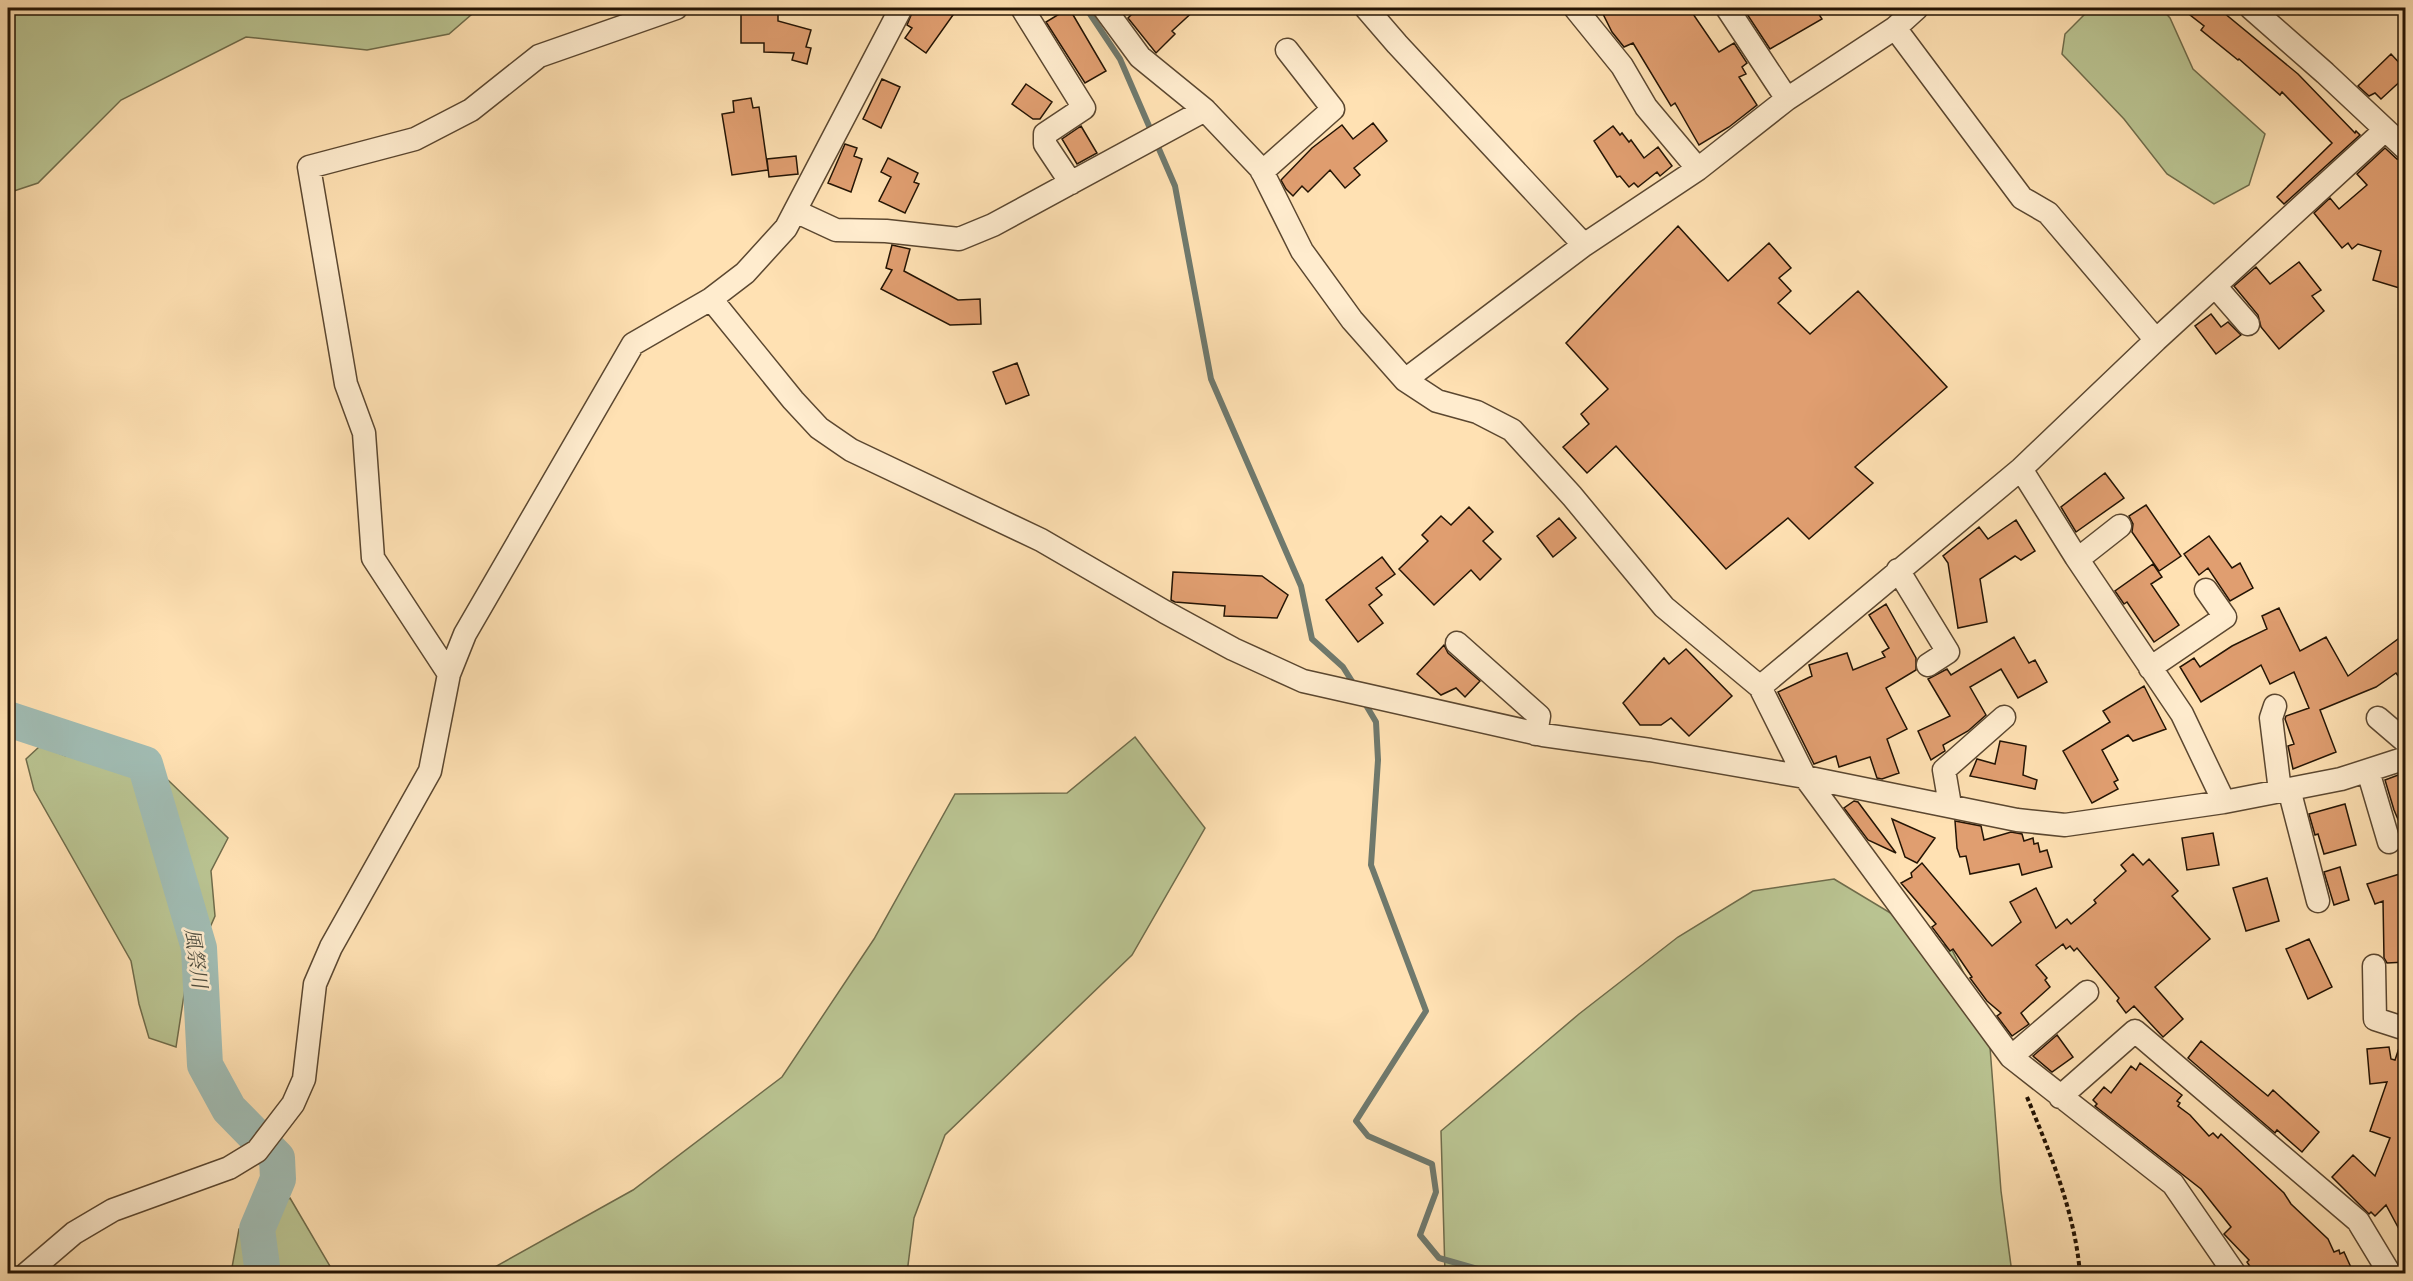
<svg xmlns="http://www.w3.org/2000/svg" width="2413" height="1281" font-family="'Libre Bodoni','Noto Serif JP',serif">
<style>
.green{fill:#bac492;stroke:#6f6c4b;stroke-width:1.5}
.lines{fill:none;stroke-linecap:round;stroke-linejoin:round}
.stream{stroke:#6f796d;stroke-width:6}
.river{stroke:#a1bcb3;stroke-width:36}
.building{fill:#e09e70;stroke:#241404;stroke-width:1.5}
.minor-casing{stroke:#5b4730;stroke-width:25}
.path{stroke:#241404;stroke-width:4;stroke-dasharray:4.5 3;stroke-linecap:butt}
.minor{stroke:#ffecce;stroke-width:22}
.labels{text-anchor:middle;stroke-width:5;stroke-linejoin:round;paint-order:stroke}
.water-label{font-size:20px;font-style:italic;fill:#504f41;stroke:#ffecce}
</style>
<rect width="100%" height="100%" fill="#ffe1b3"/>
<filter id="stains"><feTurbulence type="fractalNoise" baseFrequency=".00333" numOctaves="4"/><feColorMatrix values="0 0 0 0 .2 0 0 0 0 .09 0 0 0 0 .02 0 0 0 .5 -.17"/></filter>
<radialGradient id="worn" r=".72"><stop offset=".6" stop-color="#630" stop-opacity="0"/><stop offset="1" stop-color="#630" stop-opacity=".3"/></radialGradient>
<path class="green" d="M8 8H479L449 34 367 50 246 37 121 100 38 183 8 193Z
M2091 8H2161L2170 18 2193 69 2265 134 2249 185 2214 204 2167 174 2124 119 2062 54 2065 34Z
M1135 737 1205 828 1132 955 945 1135 914 1218 907 1273H484L633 1190 782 1077 874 939 955 794 1067 793Z
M113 739 169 781 228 838 211 871 215 916 186 982 176 1047 149 1038 139 1004 131 961 34 790 26 759 40 746 66 756Z
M1834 879 1952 950 1988 1021 2001 1191 2012 1273H1445L1441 1131 1579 1014 1678 937 1753 891Z
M290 1198 334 1273H231L239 1229Z"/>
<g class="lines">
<path class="stream" d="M1086 8 1120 59 1175 186 1211 379 1301 586 1312 639 1343 667 1355 686
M1363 700 1376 722 1378 760 1371 865 1426 1011 1356 1121 1368 1136 1432 1164 1436 1192 1420 1235 1439 1258 1495 1274"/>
<path class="river" d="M8 719 145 764 199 948 205 1065 229 1109 277 1158 278 1179 257 1229 263 1274"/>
</g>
<path class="building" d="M741 8H773V11H778V21L811 30 806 47 811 48 807 64 792 60 794 53 764 52V43H741Z
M914 8H958L926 53 905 38 912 28 907 25Z
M1069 8 1106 71 1085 83 1046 22Z
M1138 8H1197L1172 31 1175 34 1156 53 1128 18Z
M1600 8H1689L1719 52 1734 43 1747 63 1742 67 1746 74 1739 77 1757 105 1729 127 1699 145 1675 103 1671 106 1633 43 1624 47 1612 32Z
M1743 8H1815L1822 19 1770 49Z
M2181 8H2218L2298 74 2355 133 2356 131 2360 135 2284 204 2277 197 2332 143 2282 92 2280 95 2239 59 2238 60 2201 30 2204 26Z
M2391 54 2406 70V76L2381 99 2375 93 2369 96 2358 86Z
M882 79 900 87 881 128 863 119Z
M1026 84 1052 102 1040 119H1033L1012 104Z
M751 98 753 108 759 107 768 170 732 175 722 114 734 112 733 101Z
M1373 123 1387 141 1354 168 1360 175 1345 188 1330 170 1308 192 1302 186 1293 196 1286 189 1281 180 1312 148 1342 125 1353 139Z
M1081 126 1097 153 1077 164 1062 139Z
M1613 126 1620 135 1622 133 1629 142 1631 140 1644 158 1658 147 1672 166 1660 176 1657 172 1638 187 1634 183 1629 187 1620 176 1617 177 1594 141Z
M845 144 857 148 854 156 862 159 851 192 828 183Z
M2385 148 2397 159 2406 162V290L2373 280 2381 251 2358 244 2352 249 2348 243 2342 248 2314 213 2330 198 2339 209 2367 185 2357 174Z
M796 156 798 174 769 177 767 159Z
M888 158 918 173 914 182 919 184 905 213 879 201 891 177 881 172Z
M1678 226 1728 281 1769 243 1791 268 1779 278 1791 291 1778 303 1810 334 1858 291 1947 387 1855 467 1873 483 1809 539 1788 518 1726 569 1616 446 1587 473 1563 447 1589 424 1581 414 1608 389 1566 343Z
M892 245 910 249 904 271 958 300 980 299 981 324 950 325 881 289 892 270 886 268Z
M2299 262 2321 290 2312 296 2324 311 2279 349 2261 327 2258 315 2234 286 2256 267 2270 284Z
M2211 314 2221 327 2228 322 2241 335 2216 354 2195 326Z
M1017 363 1029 395 1006 404 993 372Z
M2105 473 2124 498 2076 532 2061 507Z
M2146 505 2181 556 2159 571 2132 532 2133 524 2129 516Z
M1469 507 1493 532 1483 541 1501 559 1480 580 1471 570 1434 605 1399 569 1428 541 1422 535 1441 516 1451 525Z
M1559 518 1576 538 1553 557 1537 536Z
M2016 520 2035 551 2021 560 2015 556 1980 579 1987 622 1958 628 1948 563 1943 556 1979 527 1988 539Z
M2209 536 2232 568 2240 563 2253 588 2230 601 2208 568 2199 575 2184 554Z
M1382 557 1395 574 1376 588 1382 595 1369 605 1383 623 1358 642 1326 600Z
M2153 564 2162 577 2151 584 2179 625 2154 642 2127 602 2124 604 2115 591Z
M1173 572 1262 576 1288 595 1277 618 1224 616 1225 606 1175 602 1171 600Z
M1886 604 1916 658V670L1886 688 1907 729 1887 739 1899 773 1882 779 1877 778 1870 757 1839 767 1836 756 1814 764 1778 692 1812 676 1809 665 1847 653 1853 670 1885 657 1882 652 1889 648 1869 615Z
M2279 608 2300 651 2326 637 2348 676 2398 639 2406 649V687L2396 673 2376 687 2320 710 2336 752 2293 769 2288 746 2294 744 2285 719 2286 716 2309 708 2294 672 2270 684 2261 665 2201 702 2180 667 2194 658 2200 667 2232 646 2267 629 2262 616Z
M2014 637 2029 663 2035 660 2047 682 2018 698 2001 669 1970 687 1986 715 1968 731 1943 745 1945 751 1931 760 1918 731 1950 716 1928 679 1947 669 1951 675Z
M1444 645 1448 653 1480 681 1465 697 1456 688 1441 695 1417 674Z
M1686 649 1732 696 1689 736 1671 718 1661 725H1640L1623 703 1664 658 1669 664Z
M2144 686 2166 729 2133 741 2128 735 2102 750 2118 780 2114 782 2118 789 2092 803 2063 751 2110 722 2103 711Z
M2000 741 2026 746 2023 775 2037 780 2035 789 1970 776 1977 759 1995 764Z
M2406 772V838L2394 810 2385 780Z
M1854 801 1858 802 1896 853 1868 840 1844 808Z
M2345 804 2356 845 2324 854 2318 834 2315 835 2309 814Z
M1892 819 1935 838 1917 863 1905 857Z
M1955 821 1981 826 1984 840 2011 832 2022 834 2024 841 2033 838 2034 844 2038 843 2040 852 2047 850 2052 867 2022 875 2019 864 1970 874 1966 856 1960 857 1957 848Z
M2213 833 2219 865 2187 870 2182 838Z
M2133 854 2143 865 2149 859 2178 891 2172 896 2210 939 2155 987 2183 1019 2163 1037 2134 1006 2126 1013 2117 1001 2119 998 2077 948 2074 951 2070 946 2066 949 2063 944 2036 965 2047 978 2045 980 2050 987 2021 1013 2029 1024 2012 1036 1997 1016 2001 1013 1987 1001 1970 978 1972 977 1953 949 1950 951 1932 927 1936 924 1901 883 1912 877 1911 873 1922 863 1992 946 2021 922 2010 902 2036 888 2056 928 2067 919 2071 924 2096 903 2094 900 2126 871 2121 865Z
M2340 867 2349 900 2334 905 2324 872Z
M2406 872V962L2387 963 2384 958 2383 901 2375 904 2367 884Z
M2267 878 2279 921 2246 931 2233 888Z
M2309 939 2332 987 2308 999 2286 949Z
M2057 1035 2073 1057 2052 1072 2033 1056Z
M2201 1041 2268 1096 2273 1090 2319 1132 2302 1152 2277 1130 2275 1133 2188 1058Z
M2401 1042H2406V1242L2386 1205 2375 1216 2371 1212 2369 1214 2332 1177 2353 1155 2375 1176 2390 1138 2370 1131 2387 1082 2370 1084 2367 1049 2389 1047 2391 1059 2395 1060Z
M2140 1063 2182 1095 2177 1101 2180 1103 2178 1106 2190 1115 2209 1136 2213 1133 2218 1138 2221 1134 2284 1193 2291 1204 2328 1239 2334 1252 2339 1250 2340 1254 2344 1252 2354 1274H2255L2247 1262 2249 1260 2224 1234 2231 1227 2201 1189 2095 1106 2097 1104 2093 1100 2104 1087 2111 1093 2131 1066 2136 1070Z"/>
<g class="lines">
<defs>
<path id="minor" d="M1022 8 1084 108 1045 134V144L1071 183
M1104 8 1140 57 1205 110 1261 169 1302 251 1352 320 1405 380 1437 401 1477 412 1512 430 1572 496 1664 607 1760 687 1805 777 2011 1057 2173 1184 2235 1274
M1366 8 1397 44 1584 245
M1575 8 1622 66 1646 107 1698 169
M1727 8 1787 99
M2251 8 2325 73 2406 149
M1262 172 1333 109 1287 50
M795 211 836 230 886 231 959 239 993 225 1205 110
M2215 286 2248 324
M711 299 793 400 819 428 851 450 1041 540 1165 612 1233 649 1303 681 1543 735 1650 750 1805 777 2017 820 2065 825 2224 802 2341 779 2406 758
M2156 340 2385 130
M1405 380 1584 245 1698 169 1787 99 1895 28 1917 8
M2021 469 2076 557 2182 714 2224 802
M2078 559 2120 526
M1898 570 1948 652 1928 665
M1457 643 1539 716 1536 734
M2150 668 2225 617 2206 590
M449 674 373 558 364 433 346 384 309 167 415 139 471 110 539 56 676 8
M1760 687 2021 469 2156 340 2048 213 2022 198 1895 28
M2275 706 2271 718 2280 791
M2378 718 2406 742
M2368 771 2389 842
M2289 789 2318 901
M1950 805 1944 770 2004 717
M2374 966 2375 1019 2406 1029
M2011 1057 2087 992
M2060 1097 2135 1031 2358 1221 2390 1274
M26 1274 74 1233 113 1210 229 1168 257 1151 293 1104 304 1079 315 984 331 947 430 771 449 674 465 634 633 344 711 299 745 273 786 228 901 8"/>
</defs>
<use href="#minor" class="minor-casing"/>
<path class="path" d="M2027 1097C2050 1153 2075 1212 2080 1274"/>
<use href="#minor" class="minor"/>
</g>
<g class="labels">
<g class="water-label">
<text transform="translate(196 958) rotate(82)" y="7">風祭川</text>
</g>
</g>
<rect width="2413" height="1281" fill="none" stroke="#ffe1b3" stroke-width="30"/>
<rect x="9" y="9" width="2395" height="1263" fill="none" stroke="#241404" stroke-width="3"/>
<rect x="15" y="15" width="2383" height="1251" fill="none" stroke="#241404" stroke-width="1.5"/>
<rect width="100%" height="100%" filter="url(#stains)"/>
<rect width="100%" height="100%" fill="url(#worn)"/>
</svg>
